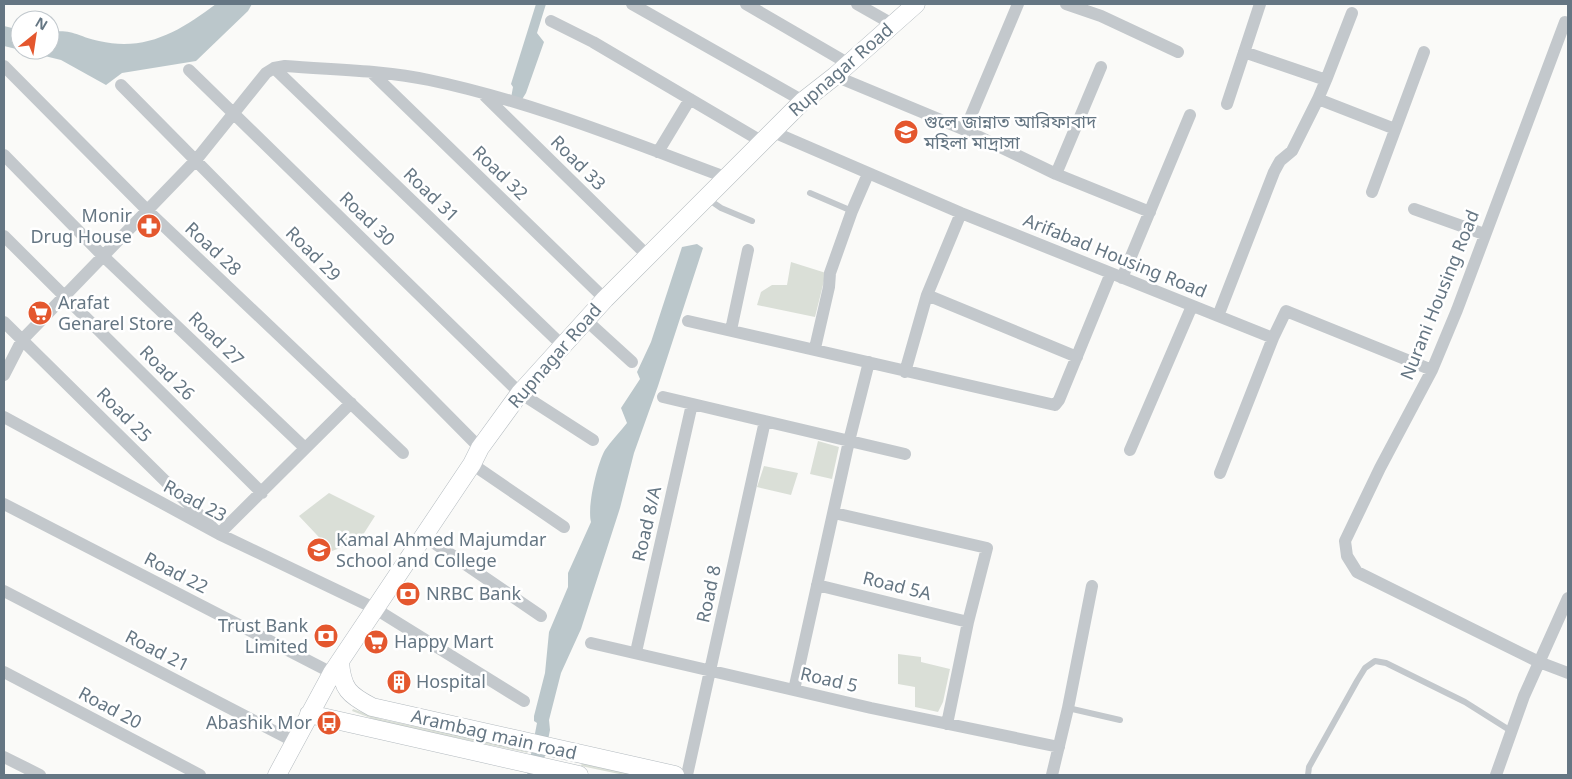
<svg xmlns="http://www.w3.org/2000/svg" width="1572" height="779" font-family="'Noto Sans','Noto Sans Bengali',sans-serif">
<style>
.green{fill:#dadfd7}
.water{fill:#bbc7cb}
.lines{fill:none;stroke-linecap:round;stroke-linejoin:round}
.secondary-casing{stroke:#b3babf;stroke-width:19}
.lane{stroke:#c3c8cc;stroke-width:6}
.street{stroke:#c3c8cc;stroke-width:12}
.secondary{stroke:#fff;stroke-width:18}
.labels{text-anchor:middle;stroke-width:5;stroke-linejoin:round;paint-order:stroke}
.street-label{font-size:18px;fill:#657683;stroke:#fff}
.poi-label{font-size:18px;fill:#657683;stroke:#fff;text-anchor:start}
</style>
<rect width="100%" height="100%" fill="#fafaf8"/>
<path class="green" d="M791 262 826 273 815 317 757 305 761 292 772 285H787Z
M818 441 839 447 832 479 810 474Z
M764 466 798 473 791 495 757 487Z
M329 493 375 516 359 541 332 551 299 516Z
M898 654 921 657V662L950 669 943 702 938 712 915 707V687L898 684Z
M353 709 381 719 525 750 528 753 381 722 352 711Z
M582 763 643 775H624L581 766Z"/>
<path class="water" d="M216 4H252L248 11 196 61 122 73 106 85 61 60 4 46V26L20 30V50H50V32C74 29 78 37 99 41 146 52 180 31 216 4Z
M536 4H546L537 33 544 42 526 93 521 101 511 98 513 87 511 84Z
M697 244 703 248 658 386 634 453 620 508 581 629 561 673 549 720 550 730 541 775H527L537 723 534 721V716L545 673 549 632 568 587V573L591 522C587 507 597 464 605 450 611 441 620 432 627 423L621 408 640 379 637 372 651 342 682 247Z"/>
<g class="lines">
<defs>
<path id="secondary" d="M340 662C342 689 349 695 372 707L675 775
M309 714 579 775
M277 775 332 673 472 464 480 448 520 393 605 299 803 101 835 76 916 4"/>
</defs>
<use href="#secondary" class="secondary-casing"/>
<path class="lane" d="M810 193 852 211
M708 199 721 208 752 221
M1068 708 1120 720
M1308 775 1309 767 1357 681 1365 668 1375 661 1386 663 1465 702 1511 731"/>
<path class="street" d="M632 4 803 101
M746 4 849 64
M857 4 894 25
M1066 4 1101 16 1178 52
M551 21 593 42 761 141
M1565 22 1457 310 1432 370 1380 468 1345 541 1347 556 1357 572 1539 662 1568 673
M1244 52 1326 80 1318 99 1395 129
M4 66 148 211 403 453
M274 68 563 346
M189 70 520 393 593 440
M371 72 605 299
M835 76 965 130 1056 174 1150 212
M1326 80 1352 13
M121 85 480 448
M485 96 649 257
M1227 104 1260 4
M965 130 1018 4
M771 131 961 213 1273 338 1286 311 1432 370
M658 152 690 99
M4 155 103 256 305 448
M1056 174 1101 67
M1372 192 1424 52
M1414 209 1484 234
M4 236 262 493
M1122 278 1190 115
M927 295 1077 357
M1218 316 1274 172 1280 161 1292 151 1318 99
M587 321 632 362
M688 321 1055 405 1059 400 1111 273
M4 322 219 534 351 403
M731 330 748 250
M815 348 829 287 830 273 852 211 868 174
M905 372 927 295 961 213
M4 375 22 340 196 160 266 73 274 68 285 66C333 70 382 70 429 80 530 101 628 141 725 177
M663 397 905 454
M4 417 219 534 374 608 524 701
M1130 450 1192 306
M472 464 564 527
M1220 473 1273 338
M4 504 332 673
M834 513 987 548 968 622 947 724
M424 536 541 616
M817 585 968 622
M4 591 295 742
M591 643 871 708 1059 747
M636 652 692 404
M4 672 200 775
M794 690 849 441 869 362
M4 757 40 775
M687 775 765 421
M1052 775 1068 708 1092 586
M1496 775 1524 696 1568 598"/>
<use href="#secondary" class="secondary"/>
</g>
<defs>
<symbol id="school-disc" viewBox="-11 -11 22 22"><circle r="9.5" fill="#e4572e" stroke="#fff"/><path d="M0-5L7-2L0 1L-7-2ZM-4 1L0 2.5L4 1V4Q0 6-4 4Z" fill="#fff"/></symbol>
<symbol id="pharmacy-disc" viewBox="-11 -11 22 22"><circle r="9.5" fill="#e4572e" stroke="#fff"/><path d="M-2-6h4v4h4v4h-4v4h-4v-4h-4v-4h4Z" fill="#fff"/></symbol>
<symbol id="supermarket-disc" viewBox="-11 -11 22 22"><circle r="9.5" fill="#e4572e" stroke="#fff"/><path d="M-6-5.5h2.5l.6 2H6L4.5 2H-2.5L-4.4-4H-6ZM-1.5 3.2a1.3 1.3 0 1 0 .1 0ZM3 3.2a1.3 1.3 0 1 0 .1 0Z" fill="#fff"/></symbol>
<symbol id="bank-disc" viewBox="-11 -11 22 22"><circle r="9.5" fill="#e4572e" stroke="#fff"/><path d="M-6-4H6V4H-6ZM0-2.3a2.3 2.3 0 1 0 0 4.6a2.3 2.3 0 1 0 0-4.6Z" fill="#fff"/></symbol>
<symbol id="building-disc" viewBox="-11 -11 22 22"><circle r="9.5" fill="#e4572e" stroke="#fff"/><path d="M-4-6H4V6H1V3H-1V6H-4ZM-2.5-4.3h1.7v1.8h-1.7ZM.8-4.3h1.7v1.8H.8ZM-2.5-1h1.7V.8h-1.7ZM.8-1h1.7V.8H.8Z" fill="#fff"/></symbol>
<symbol id="bus-disc" viewBox="-11 -11 22 22"><circle r="9.5" fill="#e4572e" stroke="#fff"/><path d="M-5-6H5V4H4V6H2V4H-2V6H-4V4H-5ZM-3.5-4V0h7V-4ZM-3.5 1.2v1.5H-2V1.2ZM2 1.2v1.5H3.5V1.2Z" fill="#fff"/></symbol>
</defs>
<g fill-rule="evenodd">
<use href="#school-disc" x="892" y="118" width="28" height="28"/>
<use href="#pharmacy-disc" x="135" y="212" width="28" height="28"/>
<use href="#supermarket-disc" x="26" y="299" width="28" height="28"/>
<use href="#school-disc" x="305" y="536" width="28" height="28"/>
<use href="#bank-disc" x="394" y="580" width="28" height="28"/>
<use href="#bank-disc" x="312" y="622" width="28" height="28"/>
<use href="#supermarket-disc" x="362" y="628" width="28" height="28"/>
<use href="#building-disc" x="385" y="668" width="28" height="28"/>
<use href="#bus-disc" x="315" y="709" width="28" height="28"/>
</g>
<g class="labels">
<g class="street-label">
<text transform="translate(841 70) rotate(-41)" y="6">Rupnagar Road</text>
<text transform="translate(578 163) rotate(45)" y="6">Road 33</text>
<text transform="translate(500 173) rotate(44)" y="6">Road 32</text>
<text transform="translate(431 195) rotate(44)" y="6">Road 31</text>
<text transform="translate(367 219) rotate(44)" y="6">Road 30</text>
<text transform="translate(213 249) rotate(43)" y="6">Road 28</text>
<text transform="translate(313 254) rotate(45)" y="6">Road 29</text>
<text transform="translate(1115 256) rotate(22)" y="6">Arifabad Housing Road</text>
<text transform="translate(1440 295) rotate(-68)" y="6">Nurani Housing Road</text>
<text transform="translate(216 339) rotate(44)" y="6">Road 27</text>
<text transform="translate(555 356) rotate(-49)" y="6">Rupnagar Road</text>
<text transform="translate(167 373) rotate(45)" y="6">Road 26</text>
<text transform="translate(124 415) rotate(45)" y="6">Road 25</text>
<text transform="translate(195 501) rotate(28)" y="6">Road 23</text>
<text transform="translate(647 524) rotate(-77)" y="6">Road 8/A</text>
<text transform="translate(176 573) rotate(27)" y="6">Road 22</text>
<text transform="translate(897 586) rotate(14)" y="6">Road 5A</text>
<text transform="translate(709 594) rotate(-78)" y="6">Road 8</text>
<text transform="translate(157 651) rotate(27)" y="6">Road 21</text>
<text transform="translate(829 680) rotate(13)" y="6">Road 5</text>
<text transform="translate(110 708) rotate(28)" y="6">Road 20</text>
<text transform="translate(494 735) rotate(13)" y="6">Arambag main road</text>
</g>
<g class="poi-label">
<text x="924" y="128">গুলে জান্নাত আরিফাবাদ<tspan x="924" dy="21">মহিলা মাদ্রাসা</tspan></text>
<text x="132" y="222" text-anchor="end">Monir<tspan x="132" dy="21">Drug House</tspan></text>
<text x="58" y="309">Arafat<tspan x="58" dy="21">Genarel Store</tspan></text>
<text x="336" y="546">Kamal Ahmed Majumdar<tspan x="336" dy="21">School and College</tspan></text>
<text x="426" y="600">NRBC Bank</text>
<text x="308" y="632" text-anchor="end">Trust Bank<tspan x="308" dy="21">Limited</tspan></text>
<text x="394" y="648">Happy Mart</text>
<text x="416" y="688">Hospital</text>
<text x="312" y="729" text-anchor="end">Abashik Mor</text>
</g>
</g>
<rect width="1572" height="779" fill="none" stroke="#657683" stroke-width="10"/>
<g transform="translate(35 35) rotate(30)"><circle r="24" fill="#ffffff" stroke="#c1c8cd"/>
<path d="M0-4L9 19L0 12L-9 19Z" fill="#e4572e"/>
<text y="-8" font-size="14" font-weight="bold" text-anchor="middle" fill="#657683">N</text>
</g>
</svg>
